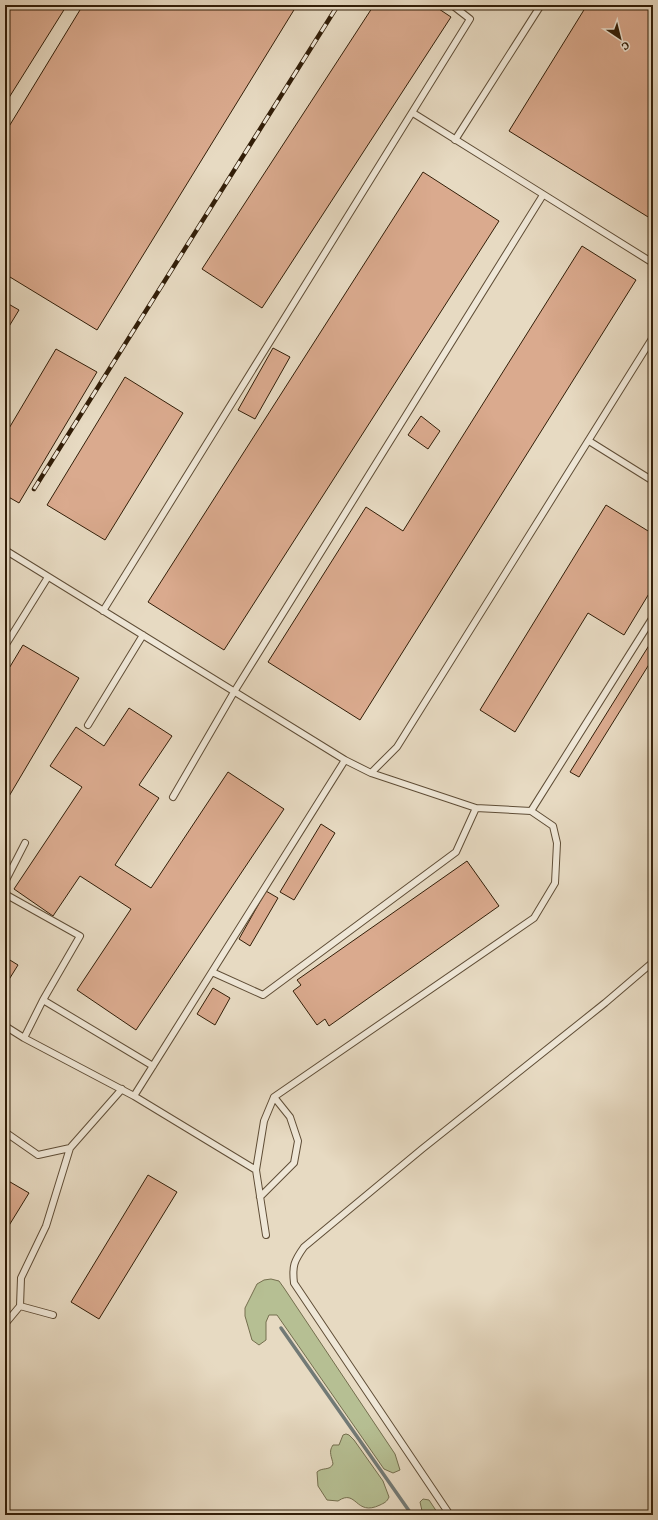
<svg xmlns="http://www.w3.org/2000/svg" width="658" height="1520" font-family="Alegreya,serif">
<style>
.green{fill:#b6bf93;stroke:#746e4e}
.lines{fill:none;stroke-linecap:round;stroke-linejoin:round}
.stream{stroke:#727a76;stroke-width:3.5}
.building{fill:#daaa8e;stroke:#321e08}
.service-casing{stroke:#5f4d36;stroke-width:8}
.service{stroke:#efe7d7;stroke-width:6}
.rail-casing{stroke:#321e08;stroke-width:4.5}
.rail{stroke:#efe7d7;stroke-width:3;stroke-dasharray:9;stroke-linecap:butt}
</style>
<rect width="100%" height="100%" fill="#e7dac2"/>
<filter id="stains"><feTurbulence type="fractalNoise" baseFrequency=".005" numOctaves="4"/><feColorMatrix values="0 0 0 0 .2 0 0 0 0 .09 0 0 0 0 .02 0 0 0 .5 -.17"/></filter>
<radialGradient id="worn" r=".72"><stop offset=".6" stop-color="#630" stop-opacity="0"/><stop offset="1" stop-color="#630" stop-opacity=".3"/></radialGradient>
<path class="green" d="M271 1279 279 1281 284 1288 395 1454 400 1470 393 1473 384 1469 277 1315H269L266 1322V1340L259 1345 252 1340 245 1316V1308L257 1284 264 1280Z
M346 1434 349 1435 354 1440 383 1481 389 1497C387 1502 384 1503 380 1505 355 1517 357 1488 338 1501L327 1500 318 1486 317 1472C322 1467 330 1471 333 1464 332 1457 328 1452 333 1445H339L343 1435Z
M423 1499 429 1500 439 1515H423L420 1502Z"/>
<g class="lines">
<path class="stream" d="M281 1328 412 1515"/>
</g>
<path class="building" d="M12 5H67L5 104V17Z
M83 5H297L97 330 5 274V133Z
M374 5H433L451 17 262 308 202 269Z
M587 5H653V220L509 131Z
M423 172 499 221 224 650 148 602Z
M582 246 636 280 360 720 268 662 366 507 403 531Z
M5 302 19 310 5 333Z
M273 348 290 357 255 419 238 410Z
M56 349 97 372 19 503 5 495V435Z
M125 377 183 413 105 540 47 505Z
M421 416 440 431 428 449 408 435Z
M606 505 653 534V587L624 635 588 613 515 732 480 710Z
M653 639V658L579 777 570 772Z
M23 645 79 678 5 803V675Z
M129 708 172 736 139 785 159 798 115 865 151 888 228 772 284 809 136 1030 77 990 131 909 80 876 53 916 14 889 82 787 50 766 76 727 104 746Z
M321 824 335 833 294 900 280 892Z
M467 861 499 906 329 1026 325 1019 317 1025 293 991 301 985 297 980Z
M266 891 278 898 250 946 239 939Z
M5 957 18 965 5 986Z
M213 988 230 998 215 1025 197 1014Z
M148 1175 177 1192 99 1319 71 1302Z
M5 1179 29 1193 5 1232Z"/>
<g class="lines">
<defs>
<path id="service" d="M413 113 653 263
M455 140 541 5
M589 441 653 481
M5 550 345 760 371 773 476 808 531 811 553 826 557 843 555 883 534 918 274 1097 264 1121 256 1170
M103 611 470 19 452 5
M5 646 48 577
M88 725 143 635
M371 773 397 747 653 337
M173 797 234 692 543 195
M531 811 653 617
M5 882 25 843
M5 894 80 936 43 1000 24 1038
M212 972 263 995 456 852 476 808
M43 1000 153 1066
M5 1026 24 1038 134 1096
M5 1132 38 1155 70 1148 122 1089
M260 1197 294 1163 298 1141 290 1117 274 1097
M266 1235 256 1170 134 1096 345 760
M53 1315 20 1306 21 1278 46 1226 70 1148
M5 1324 20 1306
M450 1515 294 1283C292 1266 294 1261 304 1247L422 1149 605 1003 653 962"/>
</defs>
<use href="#service" class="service-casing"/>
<use href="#service" class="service"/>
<defs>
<path id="rail" d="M34 489 338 5"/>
</defs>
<use href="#rail" class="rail-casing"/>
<use href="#rail" class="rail"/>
</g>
<rect width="658" height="1520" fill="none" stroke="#e7dac2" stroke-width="20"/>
<rect x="6" y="6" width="646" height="1508" fill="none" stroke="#321e08" stroke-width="2"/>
<rect x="10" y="10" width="638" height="1500" fill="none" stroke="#321e08"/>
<g transform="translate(620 38) rotate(145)" stroke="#efe7d7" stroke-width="3" paint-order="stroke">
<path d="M0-3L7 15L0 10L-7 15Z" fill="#321e08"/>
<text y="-6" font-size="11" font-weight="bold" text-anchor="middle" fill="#321e08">С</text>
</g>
<rect width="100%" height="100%" filter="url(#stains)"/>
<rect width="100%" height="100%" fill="url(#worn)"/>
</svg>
